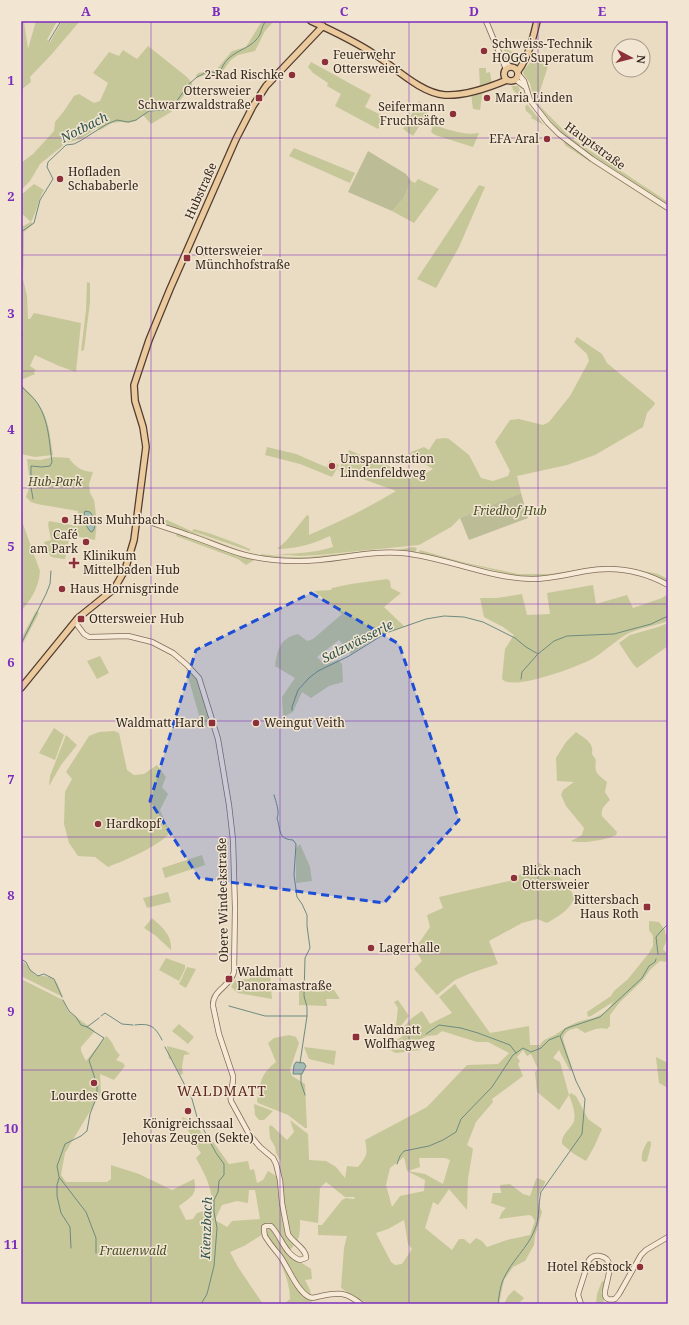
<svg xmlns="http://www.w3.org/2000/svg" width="689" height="1325" font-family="'Noto Serif',serif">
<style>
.green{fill:#c6c798;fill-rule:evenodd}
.cemetery{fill:#bcbd97}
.water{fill:#a5bdb4;stroke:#6d8b80}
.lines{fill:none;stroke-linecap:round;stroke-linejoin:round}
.stream{stroke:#6d8b80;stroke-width:1}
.minor-casing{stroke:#836c5b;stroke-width:6}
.major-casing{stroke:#513c2f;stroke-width:8}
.minor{stroke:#f6e9d6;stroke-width:4.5}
.major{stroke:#ebcb9e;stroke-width:5.5}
.marked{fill:#1d4ed8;fill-opacity:0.2;stroke:#1d4ed8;stroke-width:3;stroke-dasharray:8 5;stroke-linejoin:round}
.grid{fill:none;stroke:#7b2cbf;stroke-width:1;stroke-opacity:0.55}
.poi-dot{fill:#8d303a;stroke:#f2e6d2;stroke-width:1.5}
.labels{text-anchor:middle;stroke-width:3;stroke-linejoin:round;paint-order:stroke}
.poi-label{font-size:12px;fill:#34271e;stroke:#f2e6d2;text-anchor:start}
.street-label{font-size:12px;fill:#34271e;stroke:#f2e6d2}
.park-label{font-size:12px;font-style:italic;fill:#494f27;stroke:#f2e6d2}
.water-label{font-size:13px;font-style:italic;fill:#2f534d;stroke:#f2e6d2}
.quarter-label{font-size:14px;letter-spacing:1px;fill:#5d2821;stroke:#f2e6d2}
.neatline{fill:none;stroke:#7b2cbf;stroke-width:1.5}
.grid-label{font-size:13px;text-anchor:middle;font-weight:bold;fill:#7b2cbf}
</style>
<rect width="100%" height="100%" fill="#eadbc3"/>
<path class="green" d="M21 21H24L28 49 36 21H57L47 40 50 42 62 21H80L51 55 30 77 31 82 21 90Z
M262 21H274L265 31 255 51 238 55 231 60 219 76 209 73 197 78 196 76 198 73 216 70 232 51 246 47Z
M148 46 187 77 192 83V85L171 112 151 124 143 115 136 121 128 123 121 122 112 123 100 130 97 128 81 139 66 143 40 164 30 181 21 190V163L33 154 54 131 55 122 64 111 74 96 79 94 94 103 100 101 108 83 93 73 109 52 119 56 123 50 137 59Z
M503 48 521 55 516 61 514 63 509 61Z
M532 58 549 63 537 100 532 92 530 83 523 73 524 69 531 62Z
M311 62 371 95 365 107 385 117 378 129 335 106 341 94 327 86 328 83 313 73 308 67Z
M479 68H486V73L490 72 492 84 480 87Z
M524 78C531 84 529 92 533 99L571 138 668 202V205L585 151 559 130 532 100Z
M512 86H518L526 103 544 125 531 118 532 116 526 111 525 107 527 105 513 90Z
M483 90 480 110 473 109 471 94Z
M419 101 430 109 413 136 403 129Z
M433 125C448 129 463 136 479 133L473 147 435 135 431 132Z
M563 142 568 144 668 210V212L566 146Z
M294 148 355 173 350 183 289 156Z
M418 179 439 189 414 223 392 211 404 198 411 181 415 183Z
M34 184 44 190C38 200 37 211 31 222L33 224 24 232V245L23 279 27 296 28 319H30L34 313 81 323 76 372 59 366 35 355 30 366 36 370 34 372 35 374 21 380V220L23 226 31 222 21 213V195Z
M479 185 485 187 459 247 436 288 417 279Z
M87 282 90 283V302L84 350 81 351 86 310Z
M577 337 602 354 607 363 654 402 655 404 647 413 643 427 595 455 567 465 517 476 521 493 460 518 451 527 419 545 319 555 300 556 274 554C295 554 313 553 333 547L330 536C313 544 296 549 277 549L286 541 307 515 309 516V535C339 522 368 508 396 491L338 470 349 450 372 460 420 477 433 469 410 455 411 452 424 447 429 450 436 439 445 438 449 439 469 455 481 478 493 481 508 476 510 471 495 442 510 420 519 419 543 425 549 422 570 396 589 361 587 354 574 342Z
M21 384C26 390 32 395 36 401 49 416 50 436 53 455L35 457 21 454Z
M267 447 296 454 326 467 330 460 339 465 332 477 300 464 265 455Z
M53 457 69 458C75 467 81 471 93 472L89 484 90 493 94 500 97 522 95 540 70 535 65 559C48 557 50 558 44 542L51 540 48 524 49 521 77 526 78 511 37 504 31 502 26 497 30 485 27 459 40 460Z
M21 502 23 524 40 571C39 587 31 600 21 611Z
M165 520H167L200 535 244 552 257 555 256 556 247 554 166 525 164 524Z
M194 529C213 534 232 541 250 549V551L192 531Z
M177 533 256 559 246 565 238 559 176 536Z
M413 547 417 548 415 553 303 559 260 556 262 554 287 557H309L375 550H396Z
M420 550 462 562 518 574H551L593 567 612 566 649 572 658 574 668 579V583L616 568 543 577 514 575 419 553Z
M387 579 390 581 391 588 401 593 384 607 404 626 380 635 351 654 339 640 317 657 325 665 338 660 342 664 343 682 329 686 311 698 302 692 293 712 283 717 282 697 295 678 275 666C278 649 279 639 298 634L307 641 313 639 342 614 314 591 331 590 332 588 351 584Z
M593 585 596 604 627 595 633 608 662 598 668 594V621C655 626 639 628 627 634 615 641 604 652 592 659 579 666 512 692 502 679L505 649 514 635 503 627 484 617 480 598H497L522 594 527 615 550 614 547 593Z
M36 611 39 613 21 647V639Z
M668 623V646L637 668 633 664 619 643 630 635 658 627Z
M100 656 109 673 97 679 87 661Z
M189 669 198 680 211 723 203 729 186 670Z
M54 728 64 735 55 760 39 753Z
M114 731 119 733 127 770 134 775 144 774 157 765 166 777 162 787 168 794 160 810 170 833C157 847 126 860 108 867L95 857 78 856 69 843 64 824 65 792 72 779 66 772 89 736 99 732Z
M576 732C585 739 594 742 592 754L596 760C594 773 597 774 607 782L605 792 610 800C606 804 600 809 602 816L617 832 616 835C606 840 582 844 571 841L582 835 584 828 566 806 561 795 563 790 574 782 557 781 556 758 566 742Z
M66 735 77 745 61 765 49 786 50 776Z
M300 844 310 867 312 881 296 883V848Z
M202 855 205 865 165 878 162 868Z
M539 863C557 873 564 879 575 897 569 911 560 915 547 923L537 919 522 923 489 941 498 964 471 973 455 980 437 995 414 969 422 961 415 949 430 927 427 915 443 908 439 897 509 881Z
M168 892 171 902 147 908 143 898Z
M152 918C163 928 172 935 171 950L156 936 144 928Z
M649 921 659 922 665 930V933L668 937 663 949 668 955 667 962 660 961 650 970 643 980 620 1002 610 1015V1026L607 1029C598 1027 593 1030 585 1033L577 1028C570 1029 564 1032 563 1039L572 1068 570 1071 559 1050 553 1058 560 1062 569 1095 571 1093 576 1096 588 1119 602 1129 594 1147 586 1161 574 1154 562 1144C561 1134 571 1129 574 1121 576 1113 572 1103 569 1095L559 1110 537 1092 535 1072 538 1069 531 1054 527 1056 523 1050 517 1057 520 1061 518 1064 523 1076 492 1099 493 1102 476 1122 467 1145 473 1149 468 1179 467 1210 449 1189 438 1205 433 1202 425 1228 452 1250 459 1239H464L470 1244 476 1238 482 1241 487 1247 507 1240 530 1235 535 1221 532 1216 529 1215 499 1219 502 1212 506 1208 491 1203 493 1193H501L500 1185 510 1184 523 1194 530 1196 536 1179 537 1178 545 1181V1183C538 1197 535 1198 542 1212L535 1236 534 1245 525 1261 513 1267 504 1280 499 1304H365L341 1288 344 1248 347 1236 318 1235V1225H322L342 1200 346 1198 354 1199 355 1197H345L326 1182 320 1188 318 1223 300 1220C300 1237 300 1240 288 1252L294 1258 311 1269 312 1279 305 1280 310 1290 312 1304H284L290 1299C290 1276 275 1253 265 1233L244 1246 230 1252 238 1267 263 1304H21V979L63 1000 68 1011 95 1031 81 1047V1051L86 1061 106 1036C115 1043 112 1048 120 1055L116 1060 123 1063 125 1066 114 1080 100 1074 101 1093 65 1153 61 1175 66 1182H107L111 1179V1165L139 1174 172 1190 194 1179C198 1195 191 1197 179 1206L186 1220 193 1219 197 1213C201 1212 206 1211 209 1208 218 1197 202 1169 196 1158L201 1153C193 1142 189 1130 182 1119L183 1117 195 1124 206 1139 209 1136 229 1164 248 1161 250 1170 254 1169 257 1183 263 1180 268 1171 276 1176 280 1174 281 1162 276 1153 275 1147 270 1138 269 1127 271 1125 287 1140 294 1132 290 1120 308 1134 309 1160 326 1161 336 1167 345 1178 347 1166 358 1167C367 1156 368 1154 365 1140L427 1107 467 1065 498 1064 509 1053 488 1042H477L442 1031 437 1035 427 1036 417 1041 421 1050 396 1053 386 1048V1045L402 1037 401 1030 412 1018 422 1011 430 1024 452 1013 439 997 455 984 490 1033 529 1026 530 1045H540C543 1039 549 1038 555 1035 560 1032 565 1027 571 1025 588 1016 601 1022 613 1002L591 1016 588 1017 587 1012 611 996 614 991 628 979 649 953 653 946V936L649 930ZM404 1157 407 1171 425 1180 424 1191 400 1196 392 1207 386 1185 390 1168ZM419 1158H445L450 1160 443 1184 425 1174 408 1171 420 1167ZM249 1190H255L260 1219 232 1221 227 1227 215 1220 222 1205 237 1201 248 1203ZM404 1220 408 1244 412 1249 402 1264 395 1265 391 1262 376 1233 388 1229Z
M166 958 185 965V969L179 981 159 970Z
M21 961 25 963 35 975 51 977 57 983 63 997 21 976Z
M187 967 196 969 186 988 179 984Z
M251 977H270L272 999 238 993 231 987 235 980 249 979Z
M299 988 334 990 340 999H326L327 1006 299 1005Z
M398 1000 409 1016 399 1028 382 1035 381 1033 396 1025 398 1008 394 1002Z
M179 1024 194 1037 188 1044 172 1031Z
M289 1035 296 1037 299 1043 290 1070 292 1076 305 1084 307 1128H305L288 1115 258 1103 257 1101C261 1081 260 1075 276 1062L268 1043 274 1038Z
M167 1046 186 1051 190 1054 184 1055 182 1067 183 1074 180 1075 172 1059H169Z
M304 1047 336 1051 334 1065 309 1059Z
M656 1057 668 1063V1088L659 1083Z
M254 1104 273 1111 264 1120H259L255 1115Z
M648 1141 651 1142V1145L647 1161 645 1162 642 1161C641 1153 644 1147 648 1141Z
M602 1281 605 1282V1284L601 1292 604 1299 603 1304H596L597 1294Z
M514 1290 524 1298 518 1304H504L508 1296Z"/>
<path class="cemetery" d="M368 151 406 174 411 181 404 198 392 211 348 192Z
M521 493 528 518 469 540 460 518Z"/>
<path class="water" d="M85 511 90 512C94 517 97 525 93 531L91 532C86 527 82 518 85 511Z
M296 1062 304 1063 306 1066 302 1074H293L294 1065Z"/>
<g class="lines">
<path class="stream" d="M49 41 61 21
M21 232 34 223 40 200 53 179 47 167 48 162 66 145 74 144 80 141 107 124 117 120 128 122 136 120 149 111 164 110 169 109 176 102 189 84 197 77 209 71 219 74C222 68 224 62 229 58 238 50 249 48 256 40 263 33 260 28 266 21
M21 325 22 333 21 346
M21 386C26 392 34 397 38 404 49 422 49 441 52 462L50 466 42 467 31 466V487L33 499
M21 644 46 594 50 584 51 571
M521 679 522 672 537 655
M292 710V707L298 690 309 678 318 671 349 656 386 633 426 619 444 616 464 617 483 622 515 638 526 647 538 654 554 641 567 636 614 634 651 624 668 616
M274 795C276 802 280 812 277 818 281 831 278 839 293 840L296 844 294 875 297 897 302 904 307 915V926L310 948 305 958 304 996 307 1007V1016L300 1063
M658 954 656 937 661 931 668 924
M21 959 26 962 30 970 38 976 44 974 54 979 62 997
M63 1000 69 1011 76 1017 81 1025 87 1027 99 1018
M229 1006 265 1016H307
M101 1016 105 1013 122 1024 133 1025
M135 1025C150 1023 155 1026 162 1040
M87 1027 104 1038 89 1060 97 1085V1096L90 1114 87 1131 81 1136 65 1144 57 1166 59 1177 86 1212 96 1238V1253
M426 1034 439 1025 461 1028 478 1033 510 1045 516 1053
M165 1047 192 1099 197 1117 216 1153 224 1164V1175L219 1181 218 1192 214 1200V1212L217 1228 214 1266 207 1294 201 1304
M301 1074V1083L305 1095
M397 1164 400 1156 404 1151 429 1146 443 1140 456 1132 461 1119 492 1087 513 1055 523 1048 531 1052 541 1048 549 1040 559 1036
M59 1178 57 1185V1196L61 1213 70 1227 71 1248
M498 1304C499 1296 500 1287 503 1280 511 1261 528 1248 535 1229 540 1218 538 1204 541 1192L582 1134 585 1099 576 1081 560 1036 565 1029 570 1027 600 1017 642 978 649 966 655 962 656 959"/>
<defs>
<path id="minor" d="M486 21 506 69
M503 59 510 67
M519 75 524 81 530 100 548 123 559 134 592 159 668 208
M516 80 524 86
M137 517C153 524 171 529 188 535 207 541 226 550 245 555 261 559 279 561 296 561 332 562 366 550 402 553 445 557 488 578 532 579 551 579 568 574 586 571 614 566 643 571 668 585
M75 622 84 634 89 637 128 636 152 642 173 653 187 665 199 678 218 739 229 805 233 840 235 908 234 972C230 987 212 990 213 1006L219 1034 233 1076C234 1085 229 1093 231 1101L249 1134 260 1147 273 1158 276 1164 280 1180 282 1203 288 1234C292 1242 307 1249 306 1258L300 1260C285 1255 281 1236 271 1226H266L264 1227C264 1230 264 1233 265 1236 269 1243 275 1250 280 1256 288 1267 297 1291 309 1297 313 1299 316 1297 321 1296 339 1292 346 1292 361 1304
M581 1304 578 1295 579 1291 589 1260C592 1256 595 1255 600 1256 619 1259 603 1287 605 1295 606 1300 611 1300 615 1299L619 1294 641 1255 646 1250 668 1237"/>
<path id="major" d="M311 21C333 31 354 41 374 54 395 67 420 93 445 95 466 96 488 88 507 80
M504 74a7 7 0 1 1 14 0a7 7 0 1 1-14 0Z
M518 71C529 56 533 38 537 21
M21 688 78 618 114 589 125 570 134 540 146 447 143 427 135 401 134 385 149 340 170 289 236 139 253 106 266 86 323 26"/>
</defs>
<use href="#minor" class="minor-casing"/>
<use href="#major" class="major-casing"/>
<use href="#minor" class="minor"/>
<use href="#major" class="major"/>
</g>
<path class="marked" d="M311 593 399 644 459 820 384 903 199 878 150 801 196 650Z"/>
<path class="grid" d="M151 21V1304M280 21V1304M409 21V1304M538 21V1304M21 138H668M21 255H668M21 371H668M21 488H668M21 604H668M21 721H668M21 837H668M21 954H668M21 1070H668M21 1187H668"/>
<g class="poi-dot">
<circle cx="484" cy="51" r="4"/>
<circle cx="325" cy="62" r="4"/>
<circle cx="292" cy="75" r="4"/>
<rect x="255" y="94" width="8" height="8" rx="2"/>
<circle cx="487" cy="98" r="4"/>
<circle cx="453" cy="114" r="4"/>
<circle cx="547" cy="139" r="4"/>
<circle cx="60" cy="179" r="4"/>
<rect x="183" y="254" width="8" height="8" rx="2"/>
<circle cx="332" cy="466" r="4"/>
<circle cx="65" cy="520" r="4"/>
<circle cx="86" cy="542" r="4"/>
<path d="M72 557h4v4h4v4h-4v4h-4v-4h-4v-4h4z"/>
<circle cx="62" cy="589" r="4"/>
<rect x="77" y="615" width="8" height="8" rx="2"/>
<rect x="208" y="719" width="8" height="8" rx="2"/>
<circle cx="256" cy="723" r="4"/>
<circle cx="98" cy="824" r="4"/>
<circle cx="514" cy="878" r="4"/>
<rect x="643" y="903" width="8" height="8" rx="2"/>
<circle cx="371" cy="948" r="4"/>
<rect x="225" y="975" width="8" height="8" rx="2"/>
<rect x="352" y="1033" width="8" height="8" rx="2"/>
<circle cx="94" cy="1083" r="4"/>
<circle cx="188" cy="1111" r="4"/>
<circle cx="640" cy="1267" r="4"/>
</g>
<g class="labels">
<g class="poi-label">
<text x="492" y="48">Schweiss-Technik<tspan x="492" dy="14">HOGG Superatum</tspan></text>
<text x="333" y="59">Feuerwehr<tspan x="333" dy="14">Ottersweier</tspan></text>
<text x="284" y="79" text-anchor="end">2-Rad Rischke</text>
<text x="251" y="95" text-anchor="end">Ottersweier<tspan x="251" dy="14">Schwarzwaldstraße</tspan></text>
<text x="495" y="102">Maria Linden</text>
<text x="445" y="111" text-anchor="end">Seifermann<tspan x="445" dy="14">Fruchtsäfte</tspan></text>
<text x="539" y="143" text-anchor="end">EFA Aral</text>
<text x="68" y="176">Hofladen<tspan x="68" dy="14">Schababerle</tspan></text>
<text x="195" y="255">Ottersweier<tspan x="195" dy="14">Münchhofstraße</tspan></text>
<text x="340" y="463">Umspannstation<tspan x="340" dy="14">Lindenfeldweg</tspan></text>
<text x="73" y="524">Haus Muhrbach</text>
<text x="78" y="539" text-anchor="end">Café<tspan x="78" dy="14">am Park</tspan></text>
<text x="83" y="560">Klinikum<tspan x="83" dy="14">Mittelbaden Hub</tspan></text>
<text x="70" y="593">Haus Hornisgrinde</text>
<text x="89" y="623">Ottersweier Hub</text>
<text x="204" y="727" text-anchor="end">Waldmatt Hard</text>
<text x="264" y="727">Weingut Veith</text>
<text x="106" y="828">Hardkopf</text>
<text x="522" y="875">Blick nach<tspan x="522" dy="14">Ottersweier</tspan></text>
<text x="639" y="904" text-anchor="end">Rittersbach<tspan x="639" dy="14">Haus Roth</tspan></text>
<text x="379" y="952">Lagerhalle</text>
<text x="237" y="976">Waldmatt<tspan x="237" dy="14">Panoramastraße</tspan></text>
<text x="364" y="1034">Waldmatt<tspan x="364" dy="14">Wolfhagweg</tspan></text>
<text x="94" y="1100" text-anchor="middle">Lourdes Grotte</text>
<text x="188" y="1128" text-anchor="middle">Königreichssaal<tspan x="188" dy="14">Jehovas Zeugen (Sekte)</tspan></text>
<text x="632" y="1271" text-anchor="end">Hotel Rebstock</text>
</g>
<g class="street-label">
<text transform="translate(595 146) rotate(36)" y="4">Hauptstraße</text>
<text transform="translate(201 191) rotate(-66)" y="4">Hubstraße</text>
<text transform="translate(223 900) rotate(-91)" y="4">Obere Windeckstraße</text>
</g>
<g class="park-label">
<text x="55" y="486">Hub-Park</text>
<text x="510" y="515">Friedhof Hub</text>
<text x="133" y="1255">Frauenwald</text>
</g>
<g class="water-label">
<text transform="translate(84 127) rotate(-27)" y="5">Notbach</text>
<text transform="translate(357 641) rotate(-27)" y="5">Salzwässerle</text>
<text transform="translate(206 1228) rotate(-88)" y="5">Kienzbach</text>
</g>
<g class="quarter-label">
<text x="222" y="1096">WALDMATT</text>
</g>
</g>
<rect width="689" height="1325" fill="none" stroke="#f2e6d2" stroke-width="44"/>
<g transform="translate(631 58) rotate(97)"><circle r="19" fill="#f2e6d2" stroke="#a69a8a"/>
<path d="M0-3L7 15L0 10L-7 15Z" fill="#8d303a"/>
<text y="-6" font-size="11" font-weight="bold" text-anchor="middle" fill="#34271e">N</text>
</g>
<rect x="22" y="22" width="645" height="1281" class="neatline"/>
<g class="grid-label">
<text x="86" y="16">A</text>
<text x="216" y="16">B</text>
<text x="344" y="16">C</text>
<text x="474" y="16">D</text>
<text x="602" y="16">E</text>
<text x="11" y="85">1</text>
<text x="11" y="201">2</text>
<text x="11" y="318">3</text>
<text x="11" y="434">4</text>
<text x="11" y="551">5</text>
<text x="11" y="667">6</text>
<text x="11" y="784">7</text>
<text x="11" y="900">8</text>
<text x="11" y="1016">9</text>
<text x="11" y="1133">10</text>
<text x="11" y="1249">11</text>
</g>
</svg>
